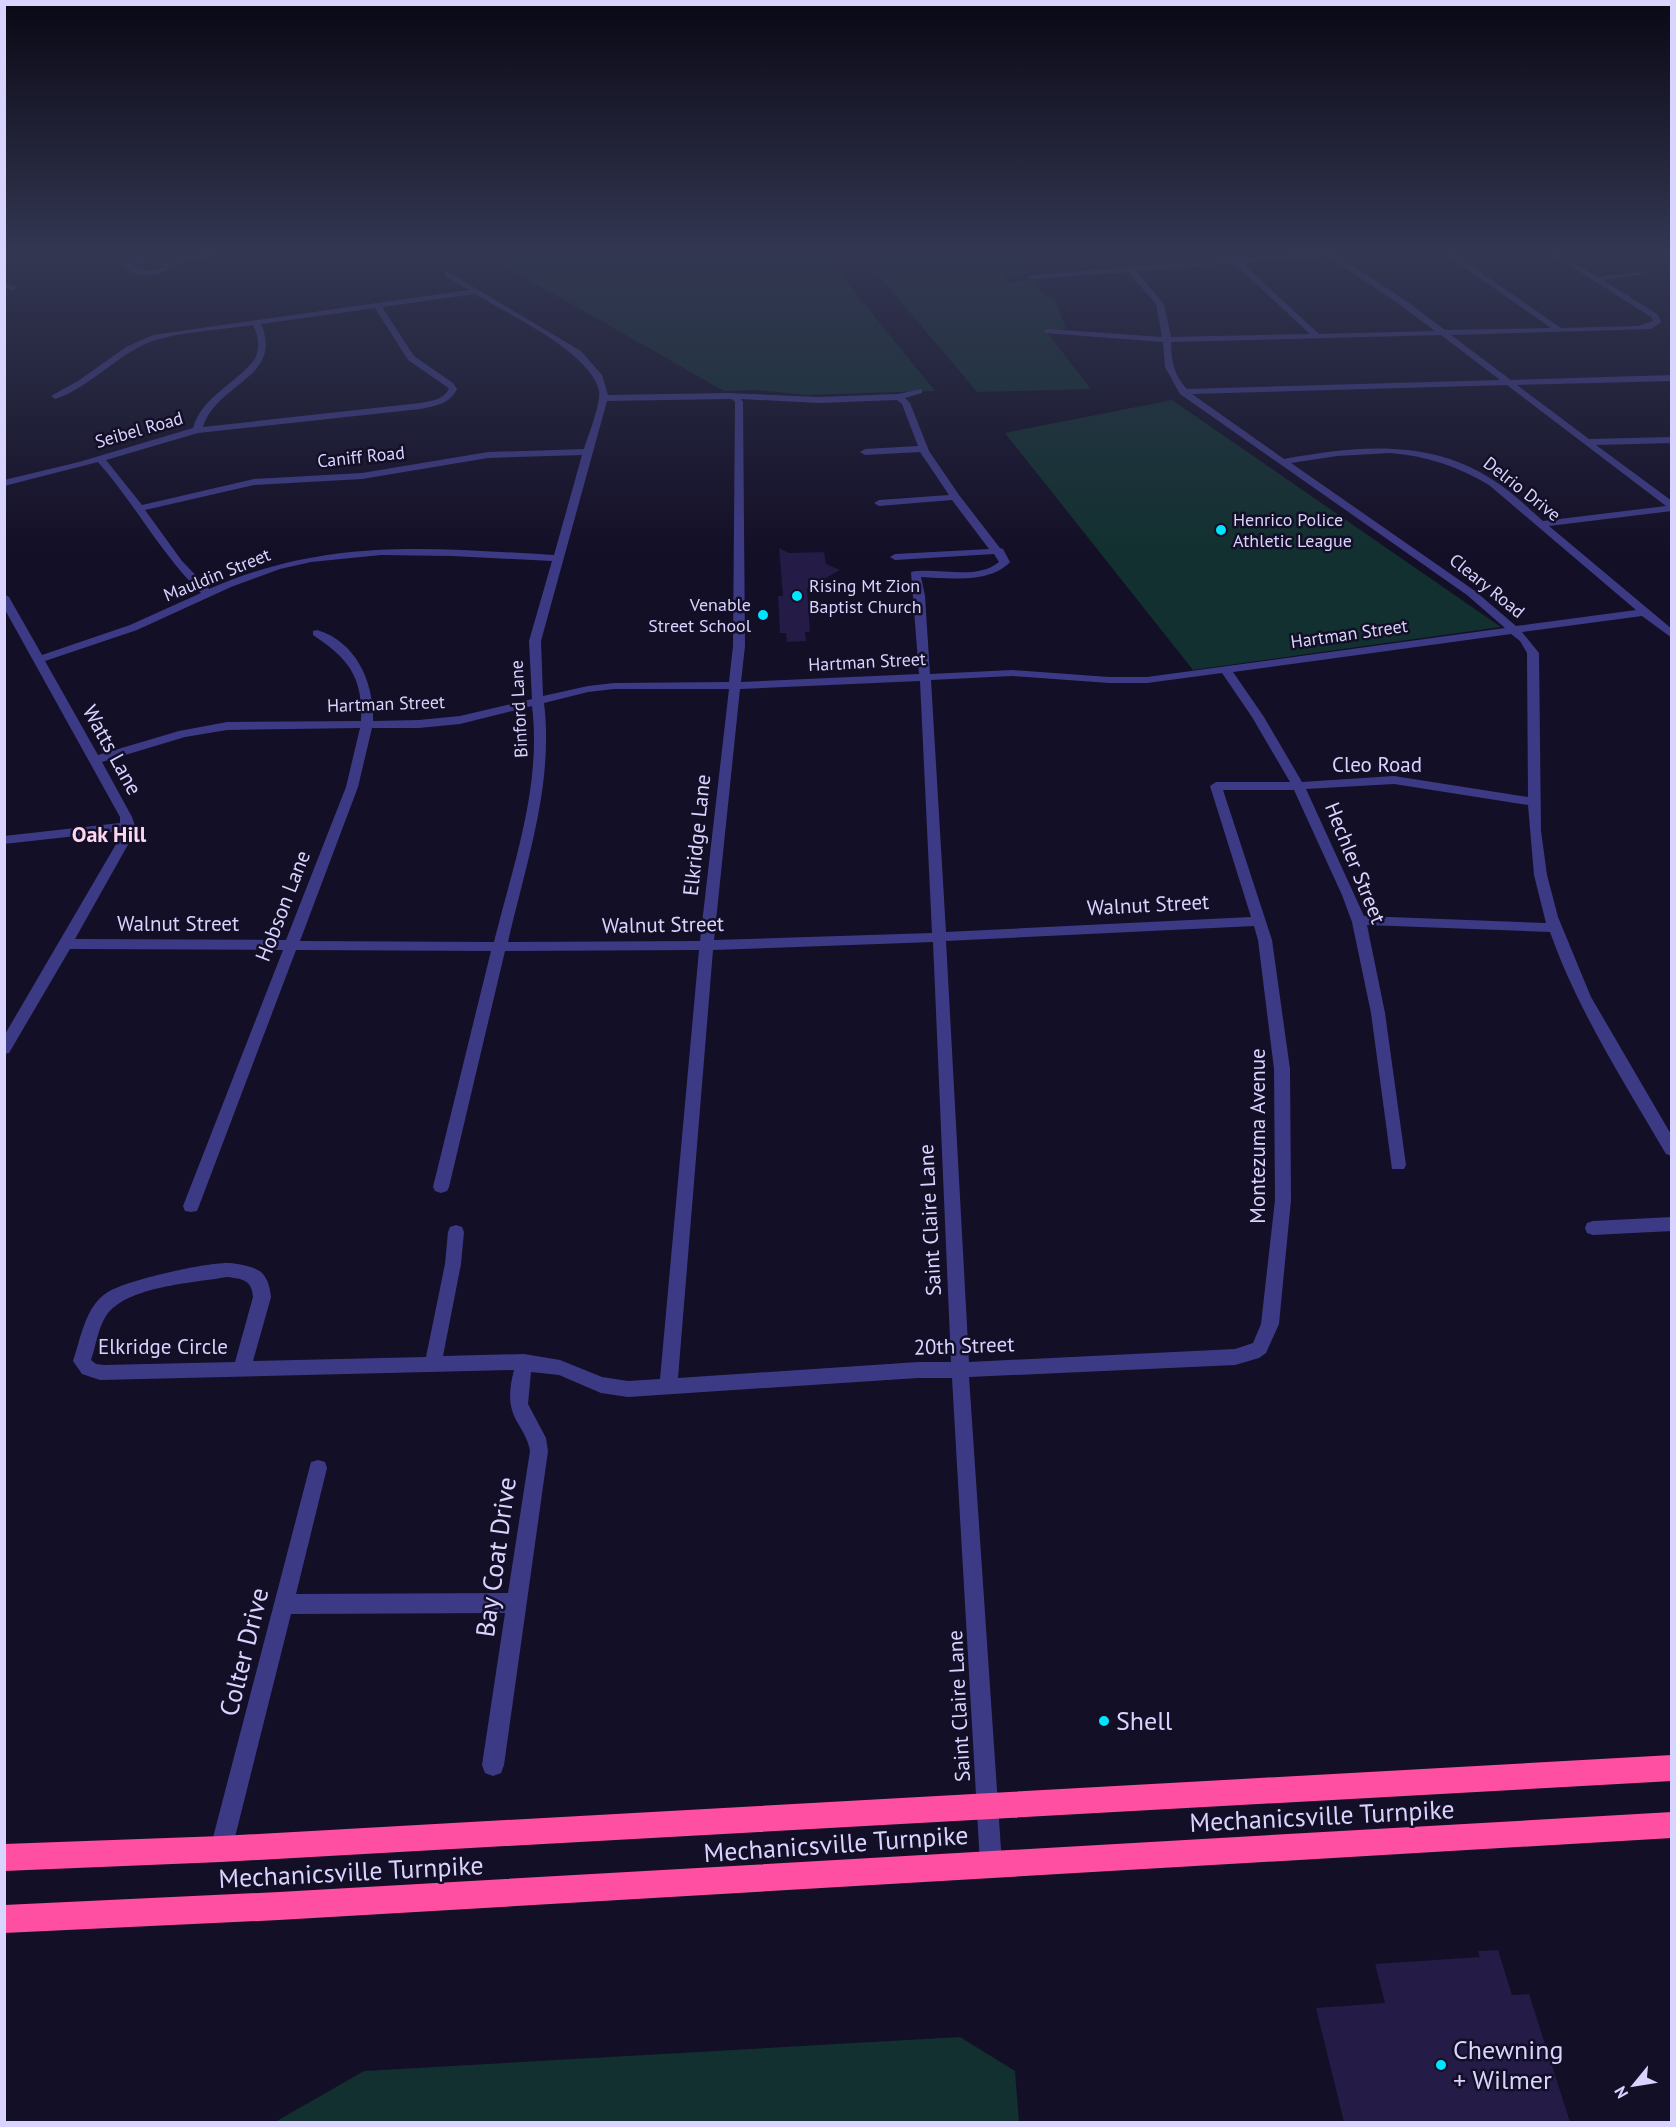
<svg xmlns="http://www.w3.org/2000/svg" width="1676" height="2127" font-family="'PT Sans',sans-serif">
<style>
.green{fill:#12302f}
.building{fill:#241b47}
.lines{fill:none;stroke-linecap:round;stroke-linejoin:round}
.street{fill:#3d3a85;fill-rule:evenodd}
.highway{fill:#ff4fa3;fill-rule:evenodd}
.poi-dot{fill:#00e5ff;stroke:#130f26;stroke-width:2}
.labels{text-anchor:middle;stroke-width:5;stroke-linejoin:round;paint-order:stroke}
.far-street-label{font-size:18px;fill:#d9d4ff;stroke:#130f26}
.far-poi-label{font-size:18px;fill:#d9d4ff;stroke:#130f26;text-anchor:start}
.street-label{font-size:21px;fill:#d9d4ff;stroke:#130f26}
.neighbourhood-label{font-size:22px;font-weight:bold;fill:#ffd6f0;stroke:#130f26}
.near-street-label{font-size:26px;fill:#d9d4ff;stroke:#130f26}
.near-poi-label{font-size:26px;fill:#d9d4ff;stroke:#130f26;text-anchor:start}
</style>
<rect width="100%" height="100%" fill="#130f26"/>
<path class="green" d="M504 253H823L935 391 805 395 757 390 724 391 489 257Z
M988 257 990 259 1017 257 1030 274 1004 276 1008 282 1033 280 1047 297H1054L1066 329 1045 330 1091 389 977 392 870 265Z
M1172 400 1501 627 1193 670 1005 433Z
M960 2037 1015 2071 1019 2122H275L364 2071Z"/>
<path class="building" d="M779 548 789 553 824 552 826 564 840 570 815 584 816 588H807L810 632H805L806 641 787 642 786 633H780L778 596H783Z
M1498 1950 1512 1995 1529 1994 1570 2122H1344L1316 2008 1385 2003 1375 1964 1480 1957 1478 1951Z"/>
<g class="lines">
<path class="street" d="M206 253H220C207 260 186 259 174 266 158 275 141 281 123 266L137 259 169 262ZM142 263 163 266H166L148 271 132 266Z
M1308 253H1342L1336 255 1405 300 1445 330 1551 328 1444 253H1453L1561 328 1638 326 1653 321 1651 317 1550 253H1559L1597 277 1640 272 1644 274 1603 280 1657 314 1661 322 1651 329 1451 335 1511 380 1672 375V381L1517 385 1589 439 1672 437V443L1596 445 1672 501V511L1549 526 1672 629V638L1642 616 1522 632 1539 653 1541 831 1547 875 1558 917 1591 997 1672 1136V1156L1666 1154C1624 1082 1578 1011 1550 932L1367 925 1385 1013 1406 1165 1404 1169H1392L1371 1013 1352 922 1342 895 1294 790H1223L1272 940 1290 1069 1291 1200 1279 1324 1266 1353 1259 1358 1235 1365 969 1377 1002 1864 999 1872 991 1875 983 1872 980 1864 952 1378H918L628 1397 601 1393 559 1375 531 1372 528 1404 546 1438 548 1451 504 1765 501 1773 493 1776 485 1773 482 1765 505 1613 291 1614 232 1849 229 1857 221 1860 213 1857 210 1849 311 1462 318 1460 325 1462 327 1468 296 1594 508 1593 530 1451C528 1440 524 1434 519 1425 507 1406 509 1390 514 1370L100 1380 82 1374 73 1361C81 1338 85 1306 108 1292 127 1280 207 1262 229 1263 239 1264 253 1266 261 1272 268 1278 270 1288 271 1297L253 1361 426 1357 445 1264 448 1232 450 1227 456 1225 462 1227 464 1232 461 1264 443 1356 524 1354 560 1360 602 1377 628 1381 660 1379 699 950 505 951 449 1187 447 1191 441 1193 435 1191 433 1187 491 951 296 950 199 1206 197 1211 191 1212 185 1211 183 1206 283 950 70 949 9 1053 4 1054V1036L122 834 121 831 4 844V836L120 823V817L4 608V594L9 597 42 655 130 625 201 593C161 554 135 504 98 462L4 486V480L79 462 193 428C203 395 235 385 255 359 260 346 259 338 253 325 222 330 170 332 143 345 112 360 88 388 55 399L51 396 78 381 126 347 153 335 469 290 445 276V272H448L581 351 602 375 608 395 727 393 819 397 898 394 922 389V393L905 398 910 403 929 451 959 495 1000 548 1003 549 1010 562C990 584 948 578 921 577L925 596 930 674 1012 670 1109 677H1147L1505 628 1467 595 1180 394 1165 367 1163 342 1045 333 1044 331 1048 329 1162 337 1156 304 1128 272 1032 279 1028 277 1032 275ZM1328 256 1399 304 1435 331 1319 334 1242 263ZM1234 263 1310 334 1171 337 1164 304 1136 271ZM475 294C508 314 592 353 599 391 601 404 588 436 584 449L488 452 362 473 254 479 142 505 106 460 198 433 420 409C435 406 450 404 457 389L453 383 414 356 382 307ZM375 308 408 360 447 387 449 389C443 400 431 401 420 403L203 427C216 383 284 378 261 324ZM1441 335 1500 380 1187 389C1174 376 1171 360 1171 342ZM1507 385 1666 506 1543 521C1527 507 1511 491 1493 480 1429 438 1356 446 1284 459L1192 394ZM727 399H732L735 402 733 646 729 682 614 683 588 686 543 696 541 641 607 401ZM741 399 819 403 897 400 902 404 918 446 865 449 860 452 865 455 920 452 949 495 879 500 874 503 879 506 952 500 989 549 895 554 890 557 895 560 994 554 999 562C976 581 938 567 911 572L919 674 741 682 745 646 743 402ZM1390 453C1427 456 1457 466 1489 485L1636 610 1516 626 1475 591 1291 463 1337 456ZM582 455 554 555C429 548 328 537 209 589L182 561 145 510 254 485 362 479 488 458ZM381 555 452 556 552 561 529 641 532 699 460 716 419 720 373 721C374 683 357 642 317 630L313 631V635C349 659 363 677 361 721L227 722 179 731 98 755 45 661 137 630 231 587 280 569 311 562ZM1511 634 1520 641 1527 653 1528 797 1394 776 1302 782 1264 717 1233 672ZM1222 673 1252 717 1290 782H1216L1210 786 1251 917 946 932 931 680 1012 676 1109 683H1147ZM920 681 932 933 714 940 740 689ZM614 689H729L700 941 508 942C526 863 554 784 544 703L588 692ZM532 706C542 786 513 865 494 942L300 941 358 787 372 728H419L460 724ZM360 728 346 787 286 940 75 939 134 834 135 826 132 817 102 762 185 737 227 730ZM1394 784 1528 805 1534 875 1546 923 1364 916 1306 789ZM1254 926 1258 940 1274 1069 1275 1200 1261 1324 1253 1343 1235 1349 969 1362 946 941ZM933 942 951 1362H918L678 1378 713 950ZM227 1277C243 1279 252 1280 253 1297L235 1362 104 1365 96 1364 91 1360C96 1346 98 1328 106 1316 126 1286 194 1283 227 1277Z
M4 284 15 286 16 288 12 290 4 288Z
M1672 1217V1231L1593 1235 1587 1233 1585 1228 1587 1223 1593 1221Z"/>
<path class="highway" d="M1672 1755V1781L221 1862 4 1871V1844L221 1836Z
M1672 1812V1838L279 1920 4 1933V1905L279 1892Z"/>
</g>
<linearGradient id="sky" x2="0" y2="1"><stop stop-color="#0a0815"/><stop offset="0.46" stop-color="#333752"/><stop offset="1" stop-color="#333752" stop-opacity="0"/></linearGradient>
<rect width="1676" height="551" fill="url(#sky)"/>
<g class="poi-dot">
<circle cx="1221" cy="530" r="6"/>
<circle cx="797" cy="596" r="6"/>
<circle cx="763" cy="615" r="6"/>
<circle cx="1104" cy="1721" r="6"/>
<circle cx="1441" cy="2065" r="6"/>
</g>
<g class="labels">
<g class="far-street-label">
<text transform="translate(139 430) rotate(-16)" y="6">Seibel Road</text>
<text transform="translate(361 457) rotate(-6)" y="6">Caniff Road</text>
<text transform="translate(1522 489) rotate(38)" y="6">Delrio Drive</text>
<text transform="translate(217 575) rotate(-22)" y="6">Mauldin Street</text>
<text transform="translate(1487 586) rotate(39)" y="6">Cleary Road</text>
<text transform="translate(1349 634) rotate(-8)" y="6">Hartman Street</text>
<text transform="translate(867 662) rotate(-3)" y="6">Hartman Street</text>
<text transform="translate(386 704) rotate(-2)" y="6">Hartman Street</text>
<text transform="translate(519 709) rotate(-93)" y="6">Binford Lane</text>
</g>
<g class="far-poi-label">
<text x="1233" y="526">Henrico Police<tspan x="1233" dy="21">Athletic League</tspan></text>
<text x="809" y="592">Rising Mt Zion<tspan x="809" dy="21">Baptist Church</tspan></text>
<text x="751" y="611" text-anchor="end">Venable<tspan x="751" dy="21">Street School</tspan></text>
</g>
<g class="street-label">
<text transform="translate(112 750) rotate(61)" y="7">Watts Lane</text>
<text x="1377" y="772">Cleo Road</text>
<text transform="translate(697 835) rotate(-84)" y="7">Elkridge Lane</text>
<text transform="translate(1355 863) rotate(68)" y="7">Hechler Street</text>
<text transform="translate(1148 905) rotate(-3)" y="7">Walnut Street</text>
<text transform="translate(283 906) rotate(-69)" y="7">Hobson Lane</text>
<text x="178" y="931">Walnut Street</text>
<text transform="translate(663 925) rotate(-1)" y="7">Walnut Street</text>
<text transform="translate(1258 1136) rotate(-90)" y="7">Montezuma Avenue</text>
<text transform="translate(930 1220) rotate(-93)" y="7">Saint Claire Lane</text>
<text transform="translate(964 1346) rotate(-2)" y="7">20th Street</text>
<text x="163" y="1354">Elkridge Circle</text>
<text transform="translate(959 1706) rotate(-93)" y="7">Saint Claire Lane</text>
</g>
<g class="neighbourhood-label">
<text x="109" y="842">Oak Hill</text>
</g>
<g class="near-street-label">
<text transform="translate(496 1557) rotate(-82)" y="9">Bay Coat Drive</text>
<text transform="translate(244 1652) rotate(-76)" y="9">Colter Drive</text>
<text transform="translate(1322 1816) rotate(-3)" y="9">Mechanicsville Turnpike</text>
<text transform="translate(836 1844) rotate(-4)" y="9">Mechanicsville Turnpike</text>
<text transform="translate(351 1872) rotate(-3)" y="9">Mechanicsville Turnpike</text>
</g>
<g class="near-poi-label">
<text x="1116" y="1730">Shell</text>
<text x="1453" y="2059">Chewning<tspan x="1453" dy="30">+ Wilmer</tspan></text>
</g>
</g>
<rect width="1676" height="2127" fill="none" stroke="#d9d4ff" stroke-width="12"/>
<g transform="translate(1634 2085) rotate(240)" stroke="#130f26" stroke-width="4.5" paint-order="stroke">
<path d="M0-4.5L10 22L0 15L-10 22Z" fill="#d9d4ff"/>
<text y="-9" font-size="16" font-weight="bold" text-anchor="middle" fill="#d9d4ff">N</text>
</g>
</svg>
